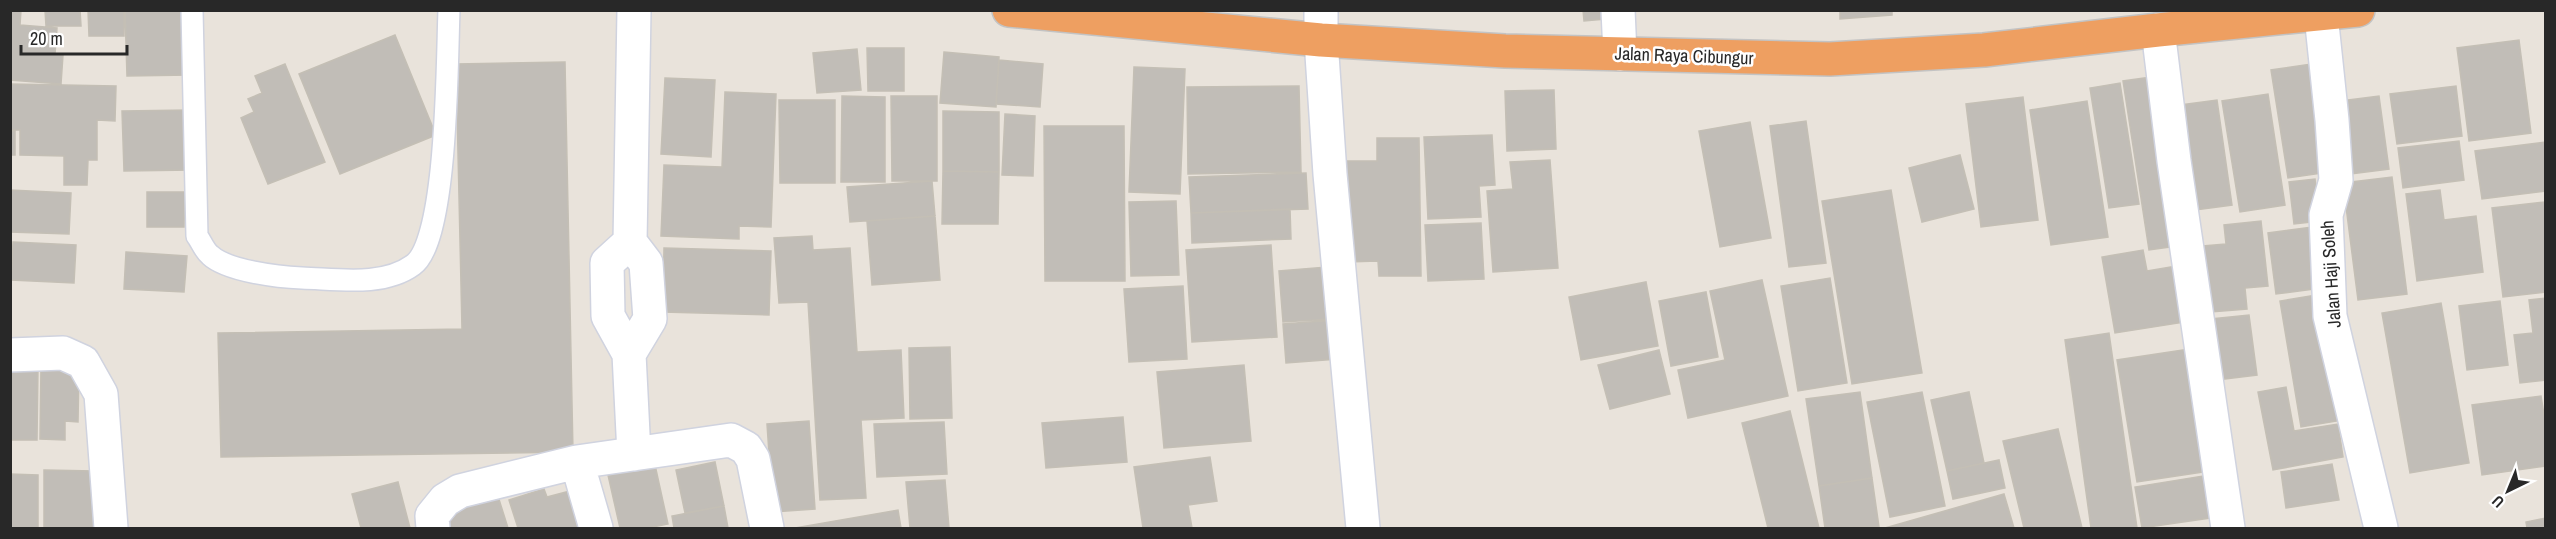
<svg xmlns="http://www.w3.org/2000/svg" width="2556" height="539" font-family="'Archivo Narrow',sans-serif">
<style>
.building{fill:#c1bdb7;stroke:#c4bfb5;stroke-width:1.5}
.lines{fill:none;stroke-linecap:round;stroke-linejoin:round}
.lane-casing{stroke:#d0d3df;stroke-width:24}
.street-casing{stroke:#d0d3df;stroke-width:36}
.highway-casing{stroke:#c3c3c3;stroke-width:36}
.lane{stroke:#fff;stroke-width:21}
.street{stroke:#fff;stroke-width:33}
.highway{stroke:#ee9f61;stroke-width:33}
.labels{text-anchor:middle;stroke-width:5;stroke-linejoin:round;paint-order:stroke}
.street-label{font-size:18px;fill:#282828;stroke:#fff}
</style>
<rect width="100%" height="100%" fill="#e9e3db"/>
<path class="building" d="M10 10H21L20 25 57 28 55 54 63 55 61 84 10 80Z
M45 10H80L81 26H46Z
M88 10H124V36H89Z
M125 10H188L190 75 127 76Z
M1583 10H1616L1617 18 1584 21Z
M1840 10H1892V15L1840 19Z
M395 35 436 135 340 174 299 74Z
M2519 40 2531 133 2469 141 2457 48Z
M867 48H904V91H868Z
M857 49 861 90 817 93 813 53Z
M944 52 999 57 996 107 940 103Z
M999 60 1043 64 1040 107 996 104Z
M565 62 573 452 221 457 218 333 462 329 456 64Z
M2318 63 2335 171 2288 178 2271 70Z
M285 64 325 162 268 184 241 118 254 112 248 99 262 93 255 76Z
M1134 67 1185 69 1180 194 1129 192Z
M2158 76 2184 245 2149 250 2123 81Z
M665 78 715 80 711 157 661 154Z
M2120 83 2139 204 2109 208 2090 88Z
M10 84 116 86 115 121 97 120V160H88L87 185H64V156L20 155V130H10Z
M1299 86 1301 172 1188 174 1187 87Z
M2456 86 2462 136 2397 144 2390 94Z
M1554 90 1556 149 1507 151 1505 91Z
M725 92 776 94 771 227 739 226V239L661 236 664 165 722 167Z
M2268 94 2285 205 2240 212 2222 101Z
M842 96 885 97V182H841Z
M891 96H937V181H892Z
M2379 96 2389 169 2343 175 2333 102Z
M2023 97 2038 220 1981 227 1966 104Z
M779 100H835V183H780Z
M2217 100 2232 205 2188 211 2173 106Z
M2087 101 2108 237 2051 245 2030 110Z
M190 110 192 170 124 171 122 111Z
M943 111 999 112V172L943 171Z
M1005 114 1035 116 1033 176 1002 175Z
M1806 121 1826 263 1789 267 1770 126Z
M1750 122 1771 238 1720 247 1699 131Z
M1044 126H1124L1125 281H1045Z
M10 131H15V155H10Z
M1492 135 1495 185 1479 186 1481 217 1428 219 1424 137Z
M1377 138H1419L1421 276H1379L1378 261 1347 262 1346 161H1377Z
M2459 141 2464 180 2403 188 2398 148Z
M2545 142 2546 191 2482 199 2475 151Z
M1960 155 1974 209 1922 222 1909 168Z
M1550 160 1558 268 1493 272 1487 191 1513 189 1510 162Z
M943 171 999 172 998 224H942Z
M1306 173 1308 209 1191 213 1189 177Z
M2392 177 2407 294 2358 300 2343 183Z
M2315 179 2320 221 2294 224 2289 182Z
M932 181 935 216 850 222 847 187Z
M10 190 71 193 69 234 10 232Z
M1891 190 1922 373 1852 384 1822 201Z
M2440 190 2444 220 2476 216 2483 272 2417 281 2406 194Z
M147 192H185L184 227H147Z
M1176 201 1179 275 1131 276 1129 202Z
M2545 202 2546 292 2503 297 2492 208Z
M1290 209 1291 239 1192 243 1191 213Z
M935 216 940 280 872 285 867 221Z
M2261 221 2268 286 2245 288 2247 309 2198 313 2191 247 2226 244 2224 225Z
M1481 223 1484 279 1428 281 1425 225Z
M2312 227 2321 288 2276 294 2268 233Z
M812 236 813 250 850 248 857 352 901 350 904 418 861 420 866 498 820 500 808 302 779 303 774 238Z
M13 242 76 245 74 283 11 280Z
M1271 245 1277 337 1192 342 1186 250Z
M664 248 771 251 769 315 663 312Z
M2143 250 2147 271 2176 266 2185 322 2115 333 2102 257Z
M126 252 187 256 184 292 124 289Z
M1327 267 1331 319 1283 322 1279 271Z
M1830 278 1847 383 1798 391 1781 286Z
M1762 280 1788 396 1688 418 1678 370 1725 360 1710 291Z
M1646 282 1658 346 1581 360 1569 297Z
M1183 286 1187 359 1129 362 1124 289Z
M1706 292 1718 357 1671 366 1659 301Z
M2322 294 2343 420 2301 427 2280 301Z
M2546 298V380L2520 383 2514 335 2533 333 2529 300Z
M2500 301 2508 365 2467 370 2459 306Z
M2441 303 2469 463 2410 473 2382 313Z
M2249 315 2257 375 2209 381 2201 320Z
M1335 320 1338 359 1286 363 1283 324Z
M2109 333 2137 528H2091L2065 340Z
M950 347 952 418 910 419 909 348Z
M2189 349 2209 471 2137 482 2117 360Z
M1659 350 1670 394 1610 409 1598 365Z
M1244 365 1251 441 1164 448 1157 372Z
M10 366H38L37 440H10Z
M41 366 79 367 78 422 65 421V440L40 439Z
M2286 387 2294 431 2338 424 2343 457 2273 470 2258 392Z
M1860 392 1872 478 1819 486 1806 399Z
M1922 392 1945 506 1890 517 1867 402Z
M1969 392 1984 463 1947 471 1931 400Z
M2541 396 2546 427V466L2482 475 2472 405Z
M1790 411 1819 528H1768L1742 423Z
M1123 417 1127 462 1046 468 1042 423Z
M809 421 815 509 773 512 767 424Z
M944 422 947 474 877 477 874 424Z
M2058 429 2082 528H2024L2003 441Z
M1210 457 1217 501 1188 505 1192 528H1143L1134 467Z
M1999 460 2005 488 1953 499 1947 471Z
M715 462 724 506 685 513 676 470Z
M2332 464 2339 500 2286 508 2281 472Z
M655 465 668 524 648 528H620L608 475Z
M44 470 94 471V528H44Z
M10 474 38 475V528H10Z
M2203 476 2210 518 2142 528 2135 487Z
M1872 478 1879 527 1825 528 1819 486Z
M945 480 949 528H910L906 482Z
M398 482 410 528H361L352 494Z
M544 489 547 497 570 491 581 528H518L509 500Z
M497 493 508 528H447L442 512Z
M2004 494 2014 528H1885Z
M724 506 728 528H674L672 516Z
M898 510 901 528H795Z
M2546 518V528H2527L2526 522Z"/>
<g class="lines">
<defs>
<path id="lane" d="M192 10 197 236C201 241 204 250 210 255 227 271 278 277 302 278 337 279 383 287 413 265 448 241 447 56 449 10"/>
<path id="street" d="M1321 10V40L1330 174 1363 528
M1618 10 1620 54
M2321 15 2332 120 2336 180 2326 215 2330 316 2381 528
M2158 30 2174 161 2228 528
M629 354 650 319 646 263 630 242
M10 355 63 353 83 362 101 394 111 528
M634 454 629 354 608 316 607 263 630 242 634 10
M577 462 596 528
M433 528 432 516 445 500 460 491 577 462 731 440 746 448 753 459 767 528"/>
<path id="highway" d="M1009 10 1321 40 1505 51 1830 59 1984 50 2158 30 2358 10"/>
</defs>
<use href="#lane" class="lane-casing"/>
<use href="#street" class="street-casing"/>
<use href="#highway" class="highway-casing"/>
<use href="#lane" class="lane"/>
<use href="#street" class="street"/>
<use href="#highway" class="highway"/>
</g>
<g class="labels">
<g class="street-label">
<text transform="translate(1684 56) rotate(2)" y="6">Jalan Raya Cibungur</text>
<text transform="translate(2331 274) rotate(-94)" y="6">Jalan Haji Soleh</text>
</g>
</g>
<rect width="2556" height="539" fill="none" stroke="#282828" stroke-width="24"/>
<g transform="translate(2508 491) rotate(223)" stroke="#ffffff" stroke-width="4.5" paint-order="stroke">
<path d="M0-4.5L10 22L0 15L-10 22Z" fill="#282828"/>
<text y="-9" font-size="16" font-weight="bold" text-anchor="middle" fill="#282828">U</text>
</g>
<path d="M21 45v9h106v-9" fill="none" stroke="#282828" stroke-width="3"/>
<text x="30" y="45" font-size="18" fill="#282828" stroke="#ffffff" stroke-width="4.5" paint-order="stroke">20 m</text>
</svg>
